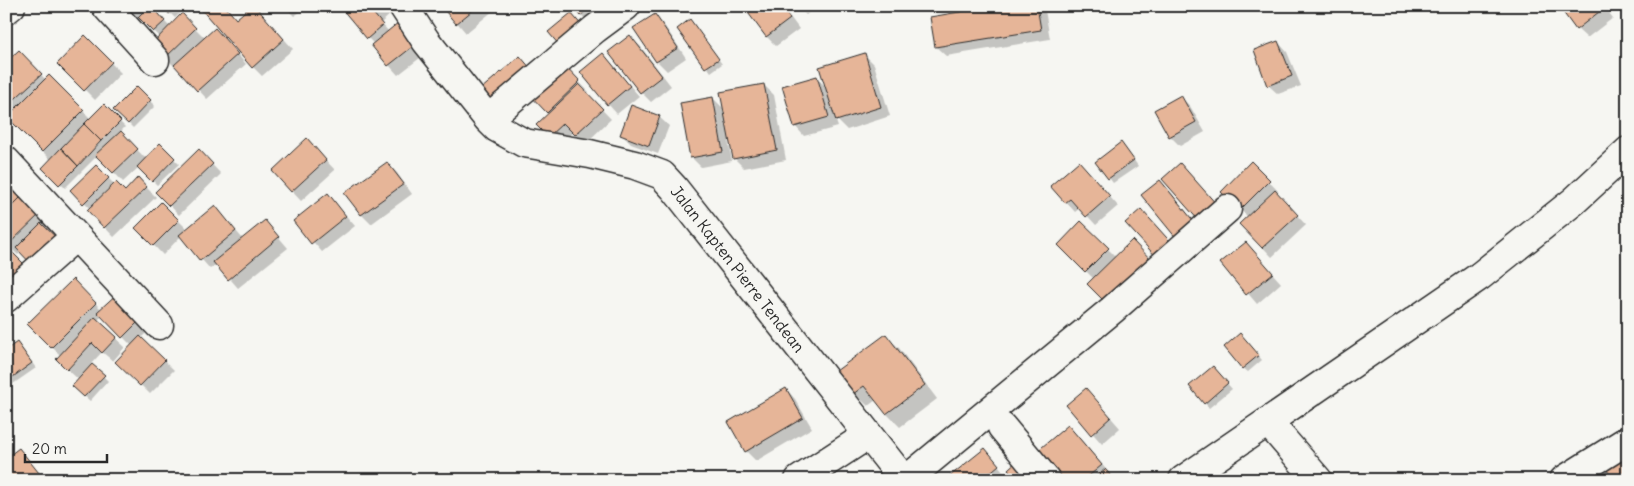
<svg xmlns="http://www.w3.org/2000/svg" width="1634" height="486" font-family="Delius,sans-serif">
<style>
.shadow{fill:#0003}
.building{fill:#e6b598;stroke:#2b2b2b}
.lines{fill:none;stroke-linecap:round;stroke-linejoin:round}
.minor-casing{stroke:#2b2b2b;stroke-width:31}
.minor{stroke:#f6f6f2;stroke-width:28}
.labels{text-anchor:middle;stroke-width:4;stroke-linejoin:round;paint-order:stroke}
.street-label{font-size:16px;fill:#2b2b2b;stroke:#f6f6f2}
</style>
<rect width="100%" height="100%" fill="#f6f6f2"/>
<filter id="ink" filterUnits="userSpaceOnUse"><feTurbulence type="fractalNoise" baseFrequency=".02" numOctaves="2"/><feDisplacementMap in="SourceGraphic" scale="10" xChannelSelector="R" yChannelSelector="G"/><feConvolveMatrix kernelMatrix="1 2 1 2 8 2 1 2 1" color-interpolation-filters="sRGB"/></filter>
<g filter="url(#ink)">
<path class="shadow" d="M121 6H146L148 9 150 7 170 27 182 15 205 38 224 39 246 64 207 99 176 66 175 67 153 45 160 37 142 19 138 24Z
M163 6H187L175 18Z
M284 6H309L294 16Z
M348 6H390L394 11 381 23 389 32 398 24 425 54 398 75 389 65 374 44 368 38Z
M443 6H499L466 33Z
M573 6H613L591 25Z
M744 6H782L799 29 776 46 766 36Z
M797 6H817L806 15Z
M1003 6H1041L1045 10 1050 39 946 56 936 47Z
M1565 6H1604L1613 18 1587 38 1577 29Z
M263 15 293 49 262 76 253 67 237 20Z
M655 15 664 25 686 58 667 71 657 61 635 28Z
M694 26 722 64 711 72 679 29Z
M85 37 121 73 95 100 59 64Z
M630 37 640 46 671 86 651 102 641 92 610 52Z
M1278 42 1287 52 1301 86 1278 94 1268 85Z
M864 54 874 64 890 116 847 130 835 118 838 127 804 136 795 126 817 78 827 88Z
M603 55 639 96 617 114 608 104Z
M28 61 46 80 49 77 91 119 104 106 125 127 120 132 146 159 160 145 179 164 157 185 139 167 123 182 98 155 65 188 44 168 51 160 12 121 8 124 6 123V64Z
M559 61 589 92 587 94 611 119 585 144 573 132 558 146 549 137V114L527 91 529 67Z
M764 85 774 95 786 160 744 168 734 158 731 141H728L732 161 701 167 691 157 713 98 725 110Z
M137 88 155 106 133 128 115 110Z
M1180 97 1190 106 1205 132 1180 146 1170 136 1156 110Z
M659 117 669 126 658 154 631 144 621 134Z
M1126 149 1138 166 1113 183 1097 162Z
M316 150 335 170 301 201 273 171Z
M199 151 221 174 179 215 157 192Z
M387 163 397 173 412 194 371 224 362 215 346 193Z
M1251 163 1278 191 1276 193 1306 225 1272 257 1241 224 1248 217 1222 192Z
M96 166 115 185 125 192 138 179 156 197 114 237 88 210 90 209 72 190Z
M1088 172 1118 206 1096 225 1080 208 1075 212 1052 186Z
M1160 181 1170 191 1208 239 1191 252Z
M6 186 51 222 18 255 6 244Z
M328 195 355 226 322 252 295 221Z
M162 204 188 230 215 207 243 239 265 221 288 248 238 288 217 264 210 269 181 236 163 255 137 228Z
M1081 222 1116 257 1094 279 1059 245Z
M1246 244 1281 283 1257 304 1222 263Z
M73 281 102 310 152 327 141 338 174 370 150 394 117 362 132 346 102 316 97 321 125 347 113 361 102 352 91 364 108 381 90 401 73 386 79 380 67 369 61 356 29 324Z
M885 335 899 348 937 399 900 427 887 414 876 400 868 406 854 393 838 372Z
M1245 340 1262 360 1248 372 1243 368Z
M22 349 36 368 10 386 6 382V352Z
M1217 372 1232 389 1209 408 1205 403Z
M786 389 795 399 812 428 756 461 746 451Z
M1086 389 1120 428 1102 444 1068 405Z
M1068 427 1078 436 1115 480H1060Z
M985 449 1007 476 1002 480H947Z
M1628 470V480H1617Z"/>
<path class="building" d="M149 6H152L165 21 153 32 138 17Z
M161 6H178L169 14Z
M202 6H225L236 19 251 6H255L284 39 252 68 200 8Z
M346 6H380L373 13 383 25 367 39 342 9Z
M441 6H478L456 24Z
M572 6H592L580 16Z
M743 6H781L790 19 766 37Z
M995 6H1037L1041 30 935 47 930 17Z
M1563 6H1603L1604 8 1576 30 1560 8Z
M182 13 196 28 164 59 151 45Z
M571 13 583 27 560 46 548 32Z
M655 14 678 48 656 62 633 28Z
M690 19 719 59 705 68 677 29Z
M399 22 416 44 388 66 371 45Z
M215 28 238 54 197 91 174 65Z
M85 35 112 62 84 91 57 64Z
M630 35 662 76 640 93 608 52Z
M1278 41 1292 76 1267 86 1254 50Z
M19 50 42 74 6 107V62Z
M603 53 630 86 607 105 580 72Z
M865 53 881 107 836 121 819 67Z
M520 56 531 69 493 102 481 89Z
M559 59 580 81 547 113 526 91Z
M49 75 84 110 42 152 7 117Z
M817 76 829 117 794 127 782 86Z
M579 84 603 109 575 135 563 123 548 137 536 125Z
M764 84 777 150 733 159 720 92Z
M137 86 151 100 128 124 113 110Z
M1181 95 1196 122 1169 137 1154 110Z
M713 97 723 152 690 158 680 103Z
M104 104 121 121 101 141 84 124Z
M631 105 660 116 649 146 620 135Z
M84 124 101 141 78 166 61 148Z
M121 131 138 149 113 173 95 155Z
M307 138 326 160 291 192 272 171Z
M1121 142 1134 160 1108 179 1095 162Z
M160 143 175 158 152 182 137 167Z
M61 148 78 166 59 185 42 168Z
M199 149 213 164 169 206 155 192Z
M1079 161 1110 196 1086 217 1070 199 1065 203 1050 186Z
M1251 161 1270 180 1240 210 1221 192Z
M387 162 404 184 361 215 344 193Z
M1180 163 1218 206 1200 222 1162 179Z
M96 165 109 178 83 204 70 190Z
M138 177 147 187 104 228 87 210 116 182 125 191Z
M11 179 25 193 6 212V184Z
M1160 180 1200 229 1181 244 1141 195Z
M1275 190 1298 215 1262 248 1239 224Z
M25 193 43 211 7 246 6 212Z
M328 193 346 216 311 244 293 221Z
M161 202 179 220 153 246 135 228Z
M215 205 236 231 200 261 179 235Z
M1141 209 1175 247 1160 261 1125 223Z
M265 220 279 237 228 280 213 262Z
M1081 221 1109 248 1085 272 1058 245Z
M41 223 61 242 35 268 16 248Z
M1132 240 1155 264 1110 307 1087 284Z
M1246 242 1273 273 1246 295 1220 263Z
M11 251 28 268 6 280V256Z
M73 279 96 303 51 348 27 324Z
M119 292 143 317 122 338 97 312Z
M95 317 117 337 102 353 92 343 67 370 56 359Z
M1240 333 1259 355 1242 369 1224 347Z
M886 334 925 385 886 414 864 386 853 394 836 371Z
M140 336 165 360 140 386 115 362Z
M17 342 32 363 6 382V350Z
M92 364 105 375 84 397 72 386Z
M1213 366 1228 383 1204 404 1189 386Z
M786 388 803 418 745 452 728 422Z
M1086 388 1111 417 1091 435 1066 405Z
M1068 425 1102 465 1084 480H1058L1035 453Z
M19 448 43 478 40 480H13L6 472V458Z
M985 448 999 465 981 480H945Z
M1617 456 1628 469V473L1619 480H1615L1604 467Z
M1020 458 1038 480H1017L1008 469Z
M1105 469 1115 480H1092Z"/>
<g class="lines">
<defs>
<path id="minor" d="M106 6 155 60
M403 6 426 41 488 119 497 128 524 143 590 154 635 165 662 175 674 188 904 480
M6 10 11 6
M488 119 595 29 626 6
M6 161 159 325
M6 298 76 236
M1268 422 1318 480
M1002 427 1046 480
M799 480 868 435
M906 480 1112 310 1227 209
M1183 480 1480 276 1574 201 1628 151
M1564 480 1628 440"/>
</defs>
<use href="#minor" class="minor-casing"/>
<use href="#minor" class="minor"/>
</g>
</g>
<g class="labels">
<g class="street-label">
<text transform="translate(738 269) rotate(52)" y="6">Jalan Kapten Pierre Tendean</text>
</g>
</g>
<rect width="1634" height="486" fill="none" stroke="#f6f6f2" stroke-width="25"/>
<rect x="12" y="12" width="1609" height="461" fill="none" stroke="#2b2b2b" stroke-width="2" filter="url(#ink)"/>
<path d="M25 454v8h82v-8" fill="none" stroke="#2b2b2b" stroke-width="2.5"/>
<text x="32" y="454" font-size="15" fill="#2b2b2b" stroke="#f6f6f2" stroke-width="4" paint-order="stroke">20 m</text>
</svg>
